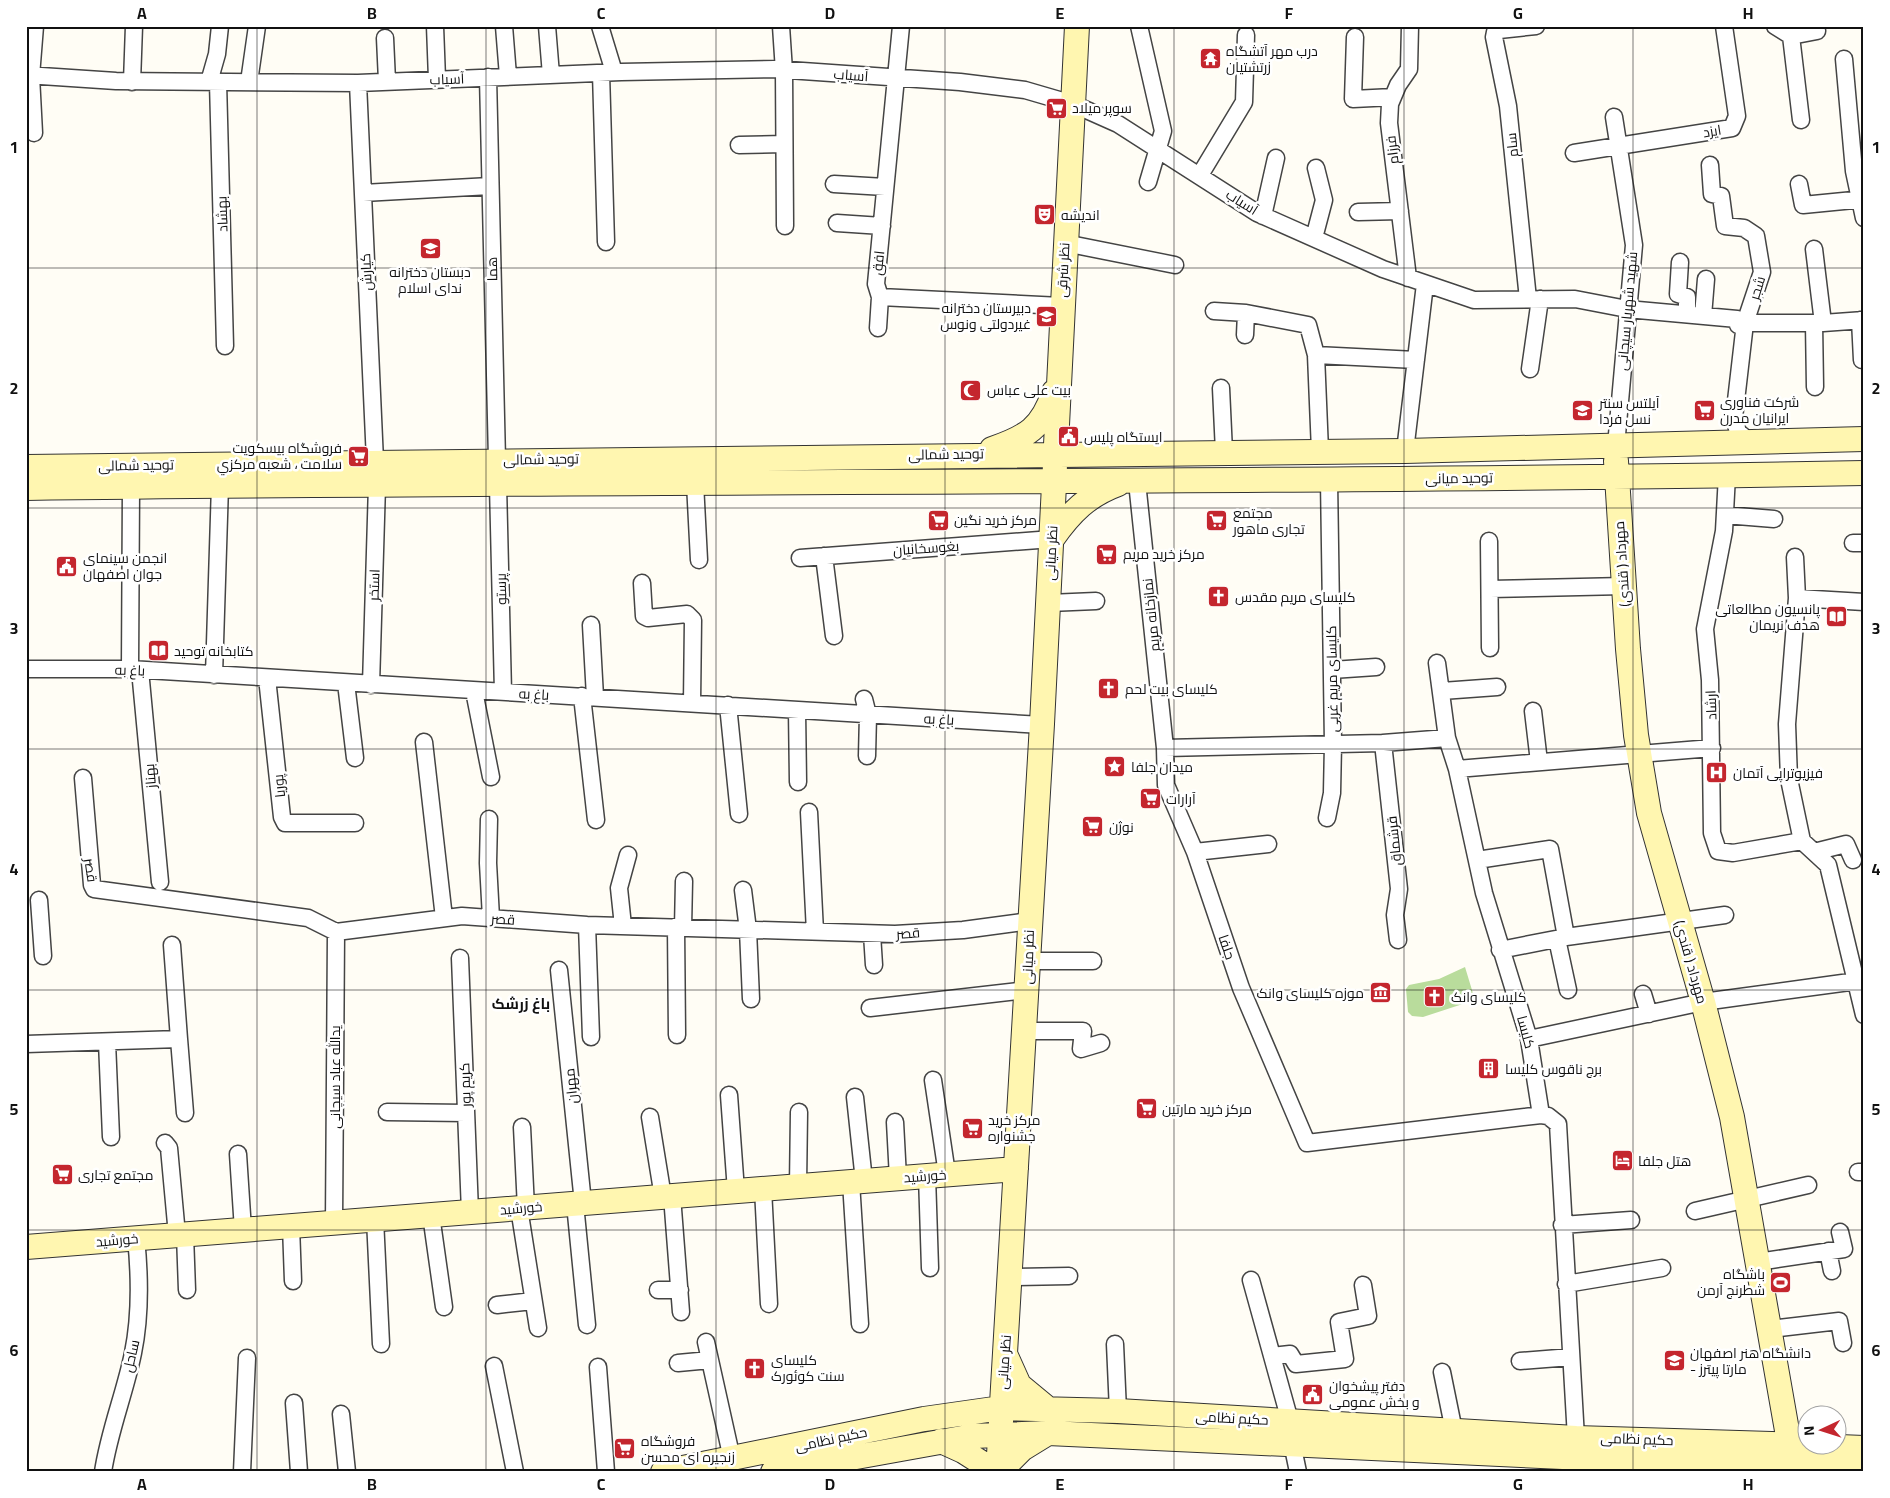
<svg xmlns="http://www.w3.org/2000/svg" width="1890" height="1498" font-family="Georgia,Cairo,serif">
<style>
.forest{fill:#b9dc9c}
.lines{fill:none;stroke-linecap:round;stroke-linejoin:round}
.street-casing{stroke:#444;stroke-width:19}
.secondary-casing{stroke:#333;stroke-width:26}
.street{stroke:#fff;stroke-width:16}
.secondary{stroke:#fff6b0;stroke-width:24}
.grid{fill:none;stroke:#111;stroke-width:1;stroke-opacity:0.55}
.labels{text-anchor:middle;stroke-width:5;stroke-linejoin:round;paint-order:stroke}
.poi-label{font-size:14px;fill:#111;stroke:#fff;text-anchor:start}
.street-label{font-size:14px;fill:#111;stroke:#fff}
.neighbourhood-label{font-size:15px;font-weight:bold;fill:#111;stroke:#fff}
.neatline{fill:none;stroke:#111;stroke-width:2}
.grid-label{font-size:16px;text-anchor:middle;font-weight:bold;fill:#111}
</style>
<rect width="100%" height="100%" fill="#fffdf5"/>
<path class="forest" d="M1465 967 1475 1000 1423 1017 1412 1016 1408 1012 1406 989 1409 985 1439 979Z"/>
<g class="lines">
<defs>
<path id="street" d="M435 26 437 79
M504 26 508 76
M547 26 551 75
M600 26 614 72
M781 26 784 71 785 226
M1139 26 1163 131 1148 182
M1775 26 1791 36 1801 120
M1791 36 1817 31
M1355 37 1353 99 1393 97
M385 38 387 81
M1844 59 1854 171 1864 218
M601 73 606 242
M26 75 116 81 358 83 621 72 774 69 960 82 1025 90 1073 104 1118 124 1257 213 1383 269 1474 300 1575 299 1627 309 1737 319 1745 323
M488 77 497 460
M132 82 134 26
M209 82 217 54 220 26
M218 82 225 346
M249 82 257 26
M358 83 375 461
M1614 117 1634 245 1616 446
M34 133 31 76 35 26
M739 145 784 144
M1574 153 1732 128 1737 116 1724 26
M1710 165 1712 194 1721 196 1725 226 1744 228 1756 236 1762 272 1745 323 1734 418 1738 432 1749 441
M1200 175 1244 102 1246 35
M834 184 885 187
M1799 184 1803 205 1864 199
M363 193 490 186
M1358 212 1400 211
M1263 216 1276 158
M837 223 882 226
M1314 238 1324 200 1316 168
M1065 243 1175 265
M1814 249 1823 323
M1680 262 1678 294 1687 297V314
M1408 278 1389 123 1390 104 1398 85 1409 69 1410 26
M880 297 1061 306
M1528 299 1508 106 1494 37 1495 32 1499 30 1536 26
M1214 311 1246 313 1308 325 1316 355 1320 451
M1703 316 1706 279
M1860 320 1862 360
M1814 323 1815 387
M1738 325 1745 323H1823L1864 320
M878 328 880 297 876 284 901 26
M1245 335 1246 313
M1316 355 1416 360
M1530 369 1540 299
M1221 388 1224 452
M1405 451 1425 284
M1727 475 1724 531 1705 629 1710 680 1712 833 1718 851 1733 853 1802 841
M1137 482 1165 748 1166 785 1195 852 1241 988 1307 1143 1541 1115 1548 1116 1558 1124 1576 1438
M695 483 699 560
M498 485 503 692
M1725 515 1774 519
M1489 541 1490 648
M1853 543H1864
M824 556 834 636
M1795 557 1797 598 1787 724 1789 779 1802 841 1828 865 1864 1015
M800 558 1052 539
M642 583 644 616 648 618 687 614 693 620 692 703
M1490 589 1624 586
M1797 598 1864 602
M1049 603 1096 601
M591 625 595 697
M1437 663 1447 738 1457 769 1484 893 1529 1039 1541 1115
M26 669H130L1042 725
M130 669 131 487
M140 670 160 882
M1332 670 1376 667
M214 675 220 485
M267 678 282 817 285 823H355
M346 683 355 758
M371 685 377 485
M474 691 491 777
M1442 691 1497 687
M582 696 596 820
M864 699 868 715 867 756
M728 705 739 814
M797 710 798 782
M1533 711 1539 762
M424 742 444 918
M1383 743 1399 889 1395 915 1398 940
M1165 748 1383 743 1447 738
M1457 769 1712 748
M83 778 92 885 94 889 308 918 336 932 462 916 587 925 895 934 963 930 1030 921
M809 812 815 932
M1327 818 1332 793 1333 744 1329 480
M489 819 488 863 491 918
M1195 852 1268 844
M1814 852 1846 844 1853 860
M1477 860 1550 849 1566 937
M743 890 748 930 751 999
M39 900 43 956
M587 925 591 1037
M623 926 619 888 628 855
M676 927 677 1035
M683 928 684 881
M872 934 874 965
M1557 939 1568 990
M1500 950 1566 937 1725 915
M460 958 470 1212
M1028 961H1093
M559 970 583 1203
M1643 994 1649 1014
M870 1008 1027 990
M1024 1031H1083L1081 1049 1101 1043
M179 1039 185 1113
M1529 1039 1703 1002 1857 981
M107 1042 111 1137
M26 1044 179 1039 172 945
M933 1080 947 1174
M729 1095 736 1191
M855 1097 864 1181
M387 1112 466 1113
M650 1117 663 1197
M895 1122 898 1178
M522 1127 526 1208
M165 1143 169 1148 177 1235
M238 1154 243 1230
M1858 1172H1864
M927 1176 930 1268
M851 1182 860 1324
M798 1186 799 1112
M763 1189 769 1304
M672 1196 681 1312
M575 1204 587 1325
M519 1208 538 1328
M1695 1211 1808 1185
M431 1215 444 1307
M375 1219 381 1344
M334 1223 336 932
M1562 1225 1631 1220
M291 1226 293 1281
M185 1235 187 1290
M1828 1251 1832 1271
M1758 1262 1844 1249 1840 1232
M1010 1277 1069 1276
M1251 1280 1290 1421
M1566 1284 1662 1268
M658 1290H680
M497 1305 533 1301
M1770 1329 1839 1321 1843 1343
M706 1342 732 1459
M1115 1344 1118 1411
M1272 1356 1290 1354 1296 1364 1345 1359 1339 1322 1368 1316 1363 1285
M1520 1361 1571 1357
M678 1363 710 1360
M494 1366 515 1472
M598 1367 606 1472
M1442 1372 1454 1431
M294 1403 299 1472
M341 1414 347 1472
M1292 1443 1298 1472
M103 1472C109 1431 125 1393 133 1353 141 1314 140 1277 136 1238
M242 1472 247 1358"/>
<path id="secondary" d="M992 449C1027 437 1042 428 1054 392
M1616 461 1628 649 1636 735 1649 813 1703 1002 1732 1117 1792 1459
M26 467 1405 451 1864 439
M26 488C639 480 1251 484 1864 473
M1052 539C1071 512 1088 495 1118 484
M26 1247 1016 1169
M1006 1356 1019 1385 1048 1409
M941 1441 963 1451 996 1472
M1814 1446 1864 1448
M663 1472 924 1419 1001 1408 1118 1411 1576 1438 1808 1445
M773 1472 973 1436 1048 1433 1864 1471
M998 1472C1013 1222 1029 973 1042 724 1055 491 1064 259 1077 26
M999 1472 1022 1449 1048 1433"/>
</defs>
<use href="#street" class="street-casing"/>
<use href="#secondary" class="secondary-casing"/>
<use href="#street" class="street"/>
<use href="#secondary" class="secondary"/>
</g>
<path class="grid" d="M257 26V1472M486 26V1472M716 26V1472M945 26V1472M1174 26V1472M1404 26V1472M1633 26V1472M26 268H1864M26 508H1864M26 749H1864M26 990H1864M26 1230H1864"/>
<defs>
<symbol id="temple-square" viewBox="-11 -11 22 22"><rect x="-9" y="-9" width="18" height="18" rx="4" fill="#c4262e" stroke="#fff"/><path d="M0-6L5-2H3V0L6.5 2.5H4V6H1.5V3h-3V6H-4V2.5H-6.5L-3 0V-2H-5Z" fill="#fff"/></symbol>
<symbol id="supermarket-square" viewBox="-11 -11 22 22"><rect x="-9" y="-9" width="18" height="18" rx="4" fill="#c4262e" stroke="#fff"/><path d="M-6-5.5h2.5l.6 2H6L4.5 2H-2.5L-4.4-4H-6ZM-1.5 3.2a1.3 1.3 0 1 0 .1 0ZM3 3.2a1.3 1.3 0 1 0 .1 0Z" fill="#fff"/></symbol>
<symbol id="theatre-square" viewBox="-11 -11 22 22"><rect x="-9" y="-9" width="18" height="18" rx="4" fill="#c4262e" stroke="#fff"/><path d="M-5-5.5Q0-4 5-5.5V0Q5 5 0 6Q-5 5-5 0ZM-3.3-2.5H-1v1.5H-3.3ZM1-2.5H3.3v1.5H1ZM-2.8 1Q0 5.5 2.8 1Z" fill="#fff"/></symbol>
<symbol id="school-square" viewBox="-11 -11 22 22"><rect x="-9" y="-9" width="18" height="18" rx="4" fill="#c4262e" stroke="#fff"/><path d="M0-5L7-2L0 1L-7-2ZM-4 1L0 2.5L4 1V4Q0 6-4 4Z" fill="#fff"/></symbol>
<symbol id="mosque-square" viewBox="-11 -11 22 22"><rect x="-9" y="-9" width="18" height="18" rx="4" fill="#c4262e" stroke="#fff"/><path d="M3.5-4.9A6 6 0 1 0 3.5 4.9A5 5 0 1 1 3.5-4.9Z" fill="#fff"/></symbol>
<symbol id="civic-square" viewBox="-11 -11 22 22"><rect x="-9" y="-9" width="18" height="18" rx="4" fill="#c4262e" stroke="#fff"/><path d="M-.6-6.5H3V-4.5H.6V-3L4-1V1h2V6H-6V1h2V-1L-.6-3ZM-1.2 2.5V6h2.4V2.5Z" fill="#fff"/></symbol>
<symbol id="church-square" viewBox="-11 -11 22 22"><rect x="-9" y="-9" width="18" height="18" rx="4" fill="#c4262e" stroke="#fff"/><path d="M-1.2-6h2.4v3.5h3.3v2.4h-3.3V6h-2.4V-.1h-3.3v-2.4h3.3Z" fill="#fff"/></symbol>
<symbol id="library-square" viewBox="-11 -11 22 22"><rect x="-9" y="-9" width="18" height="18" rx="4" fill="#c4262e" stroke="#fff"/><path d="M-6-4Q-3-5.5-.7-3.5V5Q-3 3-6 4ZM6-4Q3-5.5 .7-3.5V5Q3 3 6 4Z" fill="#fff"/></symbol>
<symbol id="sight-square" viewBox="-11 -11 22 22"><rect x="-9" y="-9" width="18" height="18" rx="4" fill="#c4262e" stroke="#fff"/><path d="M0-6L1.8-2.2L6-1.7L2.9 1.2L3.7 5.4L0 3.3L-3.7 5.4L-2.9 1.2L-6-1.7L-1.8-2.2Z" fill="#fff"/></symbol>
<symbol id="hospital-square" viewBox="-11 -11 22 22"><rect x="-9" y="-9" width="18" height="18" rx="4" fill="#c4262e" stroke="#fff"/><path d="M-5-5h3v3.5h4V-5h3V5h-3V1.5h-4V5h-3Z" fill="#fff"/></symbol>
<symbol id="museum-square" viewBox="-11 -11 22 22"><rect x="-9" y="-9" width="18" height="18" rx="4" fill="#c4262e" stroke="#fff"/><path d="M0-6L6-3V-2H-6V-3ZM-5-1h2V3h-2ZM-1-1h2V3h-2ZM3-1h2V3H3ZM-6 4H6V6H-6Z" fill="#fff"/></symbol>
<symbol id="building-square" viewBox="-11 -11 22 22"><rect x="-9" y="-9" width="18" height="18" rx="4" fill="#c4262e" stroke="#fff"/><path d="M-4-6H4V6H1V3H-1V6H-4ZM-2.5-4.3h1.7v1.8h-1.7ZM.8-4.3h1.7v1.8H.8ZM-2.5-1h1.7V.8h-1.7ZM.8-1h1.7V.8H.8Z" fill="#fff"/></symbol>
<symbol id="hotel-square" viewBox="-11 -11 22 22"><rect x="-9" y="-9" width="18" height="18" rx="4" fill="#c4262e" stroke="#fff"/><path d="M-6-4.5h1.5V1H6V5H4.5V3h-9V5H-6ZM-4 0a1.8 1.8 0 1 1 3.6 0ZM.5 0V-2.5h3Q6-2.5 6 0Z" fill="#fff"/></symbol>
<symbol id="stadium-square" viewBox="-11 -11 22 22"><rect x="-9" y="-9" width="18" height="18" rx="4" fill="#c4262e" stroke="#fff"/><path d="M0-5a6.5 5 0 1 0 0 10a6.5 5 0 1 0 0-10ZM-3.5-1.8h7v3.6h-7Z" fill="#fff"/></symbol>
<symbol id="university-square" viewBox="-11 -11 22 22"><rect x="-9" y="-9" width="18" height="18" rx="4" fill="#c4262e" stroke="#fff"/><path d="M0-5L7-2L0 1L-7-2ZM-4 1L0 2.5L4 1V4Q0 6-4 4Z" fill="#fff"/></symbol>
</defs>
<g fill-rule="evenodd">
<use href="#temple-square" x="1198" y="46" width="25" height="25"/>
<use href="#supermarket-square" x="1044" y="96" width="25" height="25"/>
<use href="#theatre-square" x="1032" y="202" width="25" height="25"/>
<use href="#school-square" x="418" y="236" width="25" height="25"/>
<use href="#school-square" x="1034" y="304" width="25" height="25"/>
<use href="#mosque-square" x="958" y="378" width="25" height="25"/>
<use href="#supermarket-square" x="1692" y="398" width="25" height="25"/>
<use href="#school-square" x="1570" y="398" width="25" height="25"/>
<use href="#civic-square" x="1056" y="424" width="25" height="25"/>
<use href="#supermarket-square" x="346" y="444" width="25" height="25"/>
<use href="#supermarket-square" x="926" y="508" width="25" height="25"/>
<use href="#supermarket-square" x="1204" y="508" width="25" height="25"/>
<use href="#supermarket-square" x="1094" y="542" width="25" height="25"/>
<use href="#civic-square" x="54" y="554" width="25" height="25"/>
<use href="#church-square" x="1206" y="584" width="25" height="25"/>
<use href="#library-square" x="1824" y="604" width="25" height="25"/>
<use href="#library-square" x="146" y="638" width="25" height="25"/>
<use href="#church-square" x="1096" y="676" width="25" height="25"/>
<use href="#sight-square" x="1102" y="754" width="25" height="25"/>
<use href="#hospital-square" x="1704" y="760" width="25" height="25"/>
<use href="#supermarket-square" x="1138" y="786" width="25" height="25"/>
<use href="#supermarket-square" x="1080" y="814" width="25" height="25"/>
<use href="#museum-square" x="1368" y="980" width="25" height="25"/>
<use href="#church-square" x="1422" y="984" width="25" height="25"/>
<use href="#building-square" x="1476" y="1056" width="25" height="25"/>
<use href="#supermarket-square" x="1134" y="1096" width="25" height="25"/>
<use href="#supermarket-square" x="960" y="1116" width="25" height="25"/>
<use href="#hotel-square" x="1610" y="1148" width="25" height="25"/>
<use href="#supermarket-square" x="50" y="1162" width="25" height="25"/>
<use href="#stadium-square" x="1768" y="1270" width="25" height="25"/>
<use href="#university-square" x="1662" y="1348" width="25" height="25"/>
<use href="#church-square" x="742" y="1356" width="25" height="25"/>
<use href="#civic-square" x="1300" y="1382" width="25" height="25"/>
<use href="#supermarket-square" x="612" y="1436" width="25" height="25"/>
</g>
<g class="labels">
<g class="poi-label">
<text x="1226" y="56">درب مهر آتشگاه<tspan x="1226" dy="16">زرتشتیان</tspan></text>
<text x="1072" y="113">سوپر میلاد</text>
<text x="1061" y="220">اندیشه</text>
<text x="430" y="277" text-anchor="middle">دبستان دخترانه<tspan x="430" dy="16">ندای اسلام</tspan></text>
<text x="1031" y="313" text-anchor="end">دبیرستان دخترانه<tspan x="1031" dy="16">غیردولتی ونوس</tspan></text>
<text x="987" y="395">بیت علی عباس</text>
<text x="1720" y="407">شرکت فناوری<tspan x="1720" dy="16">ایرانیان مدرن</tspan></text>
<text x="1599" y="408">آیلتس سنتر<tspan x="1599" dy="16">نسل فردا</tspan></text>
<text x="1084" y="442">ایستگاه پلیس</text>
<text x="342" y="453" text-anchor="end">فروشگاه بيسكويت<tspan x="342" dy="16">سلامت ، شعبه مركزي</tspan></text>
<text x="1233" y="518">مجتمع<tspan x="1233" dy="16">تجاری ماهور</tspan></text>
<text x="954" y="525">مرکز خرید نگین</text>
<text x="1123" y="559">مرکز خرید مریم</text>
<text x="83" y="563">انجمن سینمای<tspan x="83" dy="16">جوان اصفهان</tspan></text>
<text x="1235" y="602">کلیسای مریم مقدس</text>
<text x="1820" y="614" text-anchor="end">پانسیون مطالعاتی<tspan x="1820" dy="16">هدف نریمان</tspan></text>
<text x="174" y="656">کتابخانه توحید</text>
<text x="1125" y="694">کلیسای بیت لحم</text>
<text x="1131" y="772">میدان جلفا</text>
<text x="1733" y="778">فیزیوتراپی آتمان</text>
<text x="1166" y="804">آرارات</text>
<text x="1109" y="832">نوژن</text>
<text x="1364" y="998" text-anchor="end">موزه کلیسای وانک</text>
<text x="1451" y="1002">کلیسای وانک</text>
<text x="1505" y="1074">برج ناقوس کلیسا</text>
<text x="1162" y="1114">مرکز خرید مارتین</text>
<text x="988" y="1125">مرکز خرید<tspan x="988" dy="16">جشنواره</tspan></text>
<text x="1638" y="1166">هتل جلفا</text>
<text x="78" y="1180">مجتمع تجاری</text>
<text x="1765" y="1279" text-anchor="end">باشگاه<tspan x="1765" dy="16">شطرنج آرمن</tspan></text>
<text x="1690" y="1358">دانشگاه هنر اصفهان<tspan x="1690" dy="16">- مارتا پیترز</tspan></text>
<text x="771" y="1365">کلیسای<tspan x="771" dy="16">سنت کوئورک</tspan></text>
<text x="1329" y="1391">دفتر پیشخوان<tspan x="1329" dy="16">و بخش عمومی</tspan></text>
<text x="641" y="1446">فروشگاه<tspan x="641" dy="16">زنجیره ای محسن</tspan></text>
</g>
<g class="street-label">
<text transform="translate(851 75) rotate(4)" y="5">آسیاب</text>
<text transform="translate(447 79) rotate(-2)" y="5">آسیاب</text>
<text transform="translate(1712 131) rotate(-9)" y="5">ایزد</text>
<text transform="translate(1512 145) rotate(-96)" y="5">سام</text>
<text transform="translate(1392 150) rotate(-97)" y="5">فرزام</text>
<text transform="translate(1242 202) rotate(32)" y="5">آسیاب</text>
<text transform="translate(222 214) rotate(-92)" y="5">بهشاد</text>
<text transform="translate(878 263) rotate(-84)" y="5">افق</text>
<text transform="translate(492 269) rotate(-91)" y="5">هما</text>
<text transform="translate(1063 270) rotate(-87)" y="5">نظر شرقی</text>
<text transform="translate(366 272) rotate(-93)" y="5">کیارش</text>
<text transform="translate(1757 288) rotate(-73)" y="5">شجر</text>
<text transform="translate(1627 311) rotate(-85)" y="5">شهید شهریار سیچانی</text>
<text transform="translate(946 454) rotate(-1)" y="5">توحید شمالی</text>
<text transform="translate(541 459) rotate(-1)" y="5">توحید شمالی</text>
<text transform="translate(136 465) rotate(-1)" y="5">توحید شمالی</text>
<text transform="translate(1459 478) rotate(-1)" y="5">توحید میانی</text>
<text transform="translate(926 548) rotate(-4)" y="5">بغوسخانیان</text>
<text transform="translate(1051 553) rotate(-87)" y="5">نظر میانی</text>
<text transform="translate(1622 564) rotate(-94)" y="5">مهرداد ( قندی)</text>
<text transform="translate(374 585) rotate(-88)" y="5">استخر</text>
<text transform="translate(501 589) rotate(-91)" y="5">پرستو</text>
<text transform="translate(1151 615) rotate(-96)" y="5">نمازخانه مریم</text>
<text transform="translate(130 670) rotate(2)" y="5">باغ به</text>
<text transform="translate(1332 679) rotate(-91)" y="5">کلیسای مریم غربی</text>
<text transform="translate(534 694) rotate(3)" y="5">باغ به</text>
<text transform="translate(1711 705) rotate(-92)" y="5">ارشاد</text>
<text transform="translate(939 719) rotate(3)" y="5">باغ به</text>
<text transform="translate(150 776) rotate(-95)" y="5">بهناز</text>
<text transform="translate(279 786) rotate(-96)" y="5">پوریا</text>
<text transform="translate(1394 841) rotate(-96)" y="5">قرشماق</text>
<text transform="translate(91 870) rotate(82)" y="5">قصر</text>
<text transform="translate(503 919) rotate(4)" y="5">قصر</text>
<text transform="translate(908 933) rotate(-3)" y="5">قصر</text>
<text transform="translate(1227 947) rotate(71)" y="5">جلفا</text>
<text transform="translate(1028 957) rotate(-88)" y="5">نظر میانی</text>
<text transform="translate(1691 962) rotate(74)" y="5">مهرداد ( قندی)</text>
<text transform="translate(1526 1032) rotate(75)" y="5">کلیسا</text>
<text transform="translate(335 1077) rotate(-90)" y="5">یدالله عباد سیچانی</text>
<text transform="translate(465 1085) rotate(-92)" y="5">کریم پور</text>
<text transform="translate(571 1086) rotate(-96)" y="5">مهران</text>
<text transform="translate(925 1176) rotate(-4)" y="5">خورشید</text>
<text transform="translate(521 1208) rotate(-5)" y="5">خورشید</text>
<text transform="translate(117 1240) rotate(-5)" y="5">خورشید</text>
<text transform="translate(131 1356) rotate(-77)" y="5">ساحل</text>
<text transform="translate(1004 1362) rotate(-86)" y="5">نظر میانی</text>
<text transform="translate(1232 1418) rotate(3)" y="5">حکیم نظامی</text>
<text transform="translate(831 1439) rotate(-12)" y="5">حکیم نظامی</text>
<text transform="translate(1637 1439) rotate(2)" y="5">حکیم نظامی</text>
</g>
<g class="neighbourhood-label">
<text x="521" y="1009">باغ زرشک</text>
</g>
</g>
<rect width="1890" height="1498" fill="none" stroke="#ffffff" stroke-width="55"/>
<g transform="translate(1822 1430) rotate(266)"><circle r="24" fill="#ffffff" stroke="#a0a0a0"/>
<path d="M0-4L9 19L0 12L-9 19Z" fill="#c4262e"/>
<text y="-8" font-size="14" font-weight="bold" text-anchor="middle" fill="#111111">N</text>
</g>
<rect x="28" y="28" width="1834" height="1442" class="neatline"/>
<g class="grid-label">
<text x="142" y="19">A</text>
<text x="372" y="19">B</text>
<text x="601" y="19">C</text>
<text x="830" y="19">D</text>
<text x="1060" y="19">E</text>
<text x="1289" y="19">F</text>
<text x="1518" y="19">G</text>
<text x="1748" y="19">H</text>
<text x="14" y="153">1</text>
<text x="1876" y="153">1</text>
<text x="14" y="394">2</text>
<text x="1876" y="394">2</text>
<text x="14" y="634">3</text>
<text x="1876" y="634">3</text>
<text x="14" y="875">4</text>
<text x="1876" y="875">4</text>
<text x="14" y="1115">5</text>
<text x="1876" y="1115">5</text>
<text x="14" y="1356">6</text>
<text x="1876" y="1356">6</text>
<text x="142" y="1490">A</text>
<text x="372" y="1490">B</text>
<text x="601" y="1490">C</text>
<text x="830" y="1490">D</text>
<text x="1060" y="1490">E</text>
<text x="1289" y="1490">F</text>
<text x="1518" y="1490">G</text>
<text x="1748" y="1490">H</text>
</g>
</svg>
